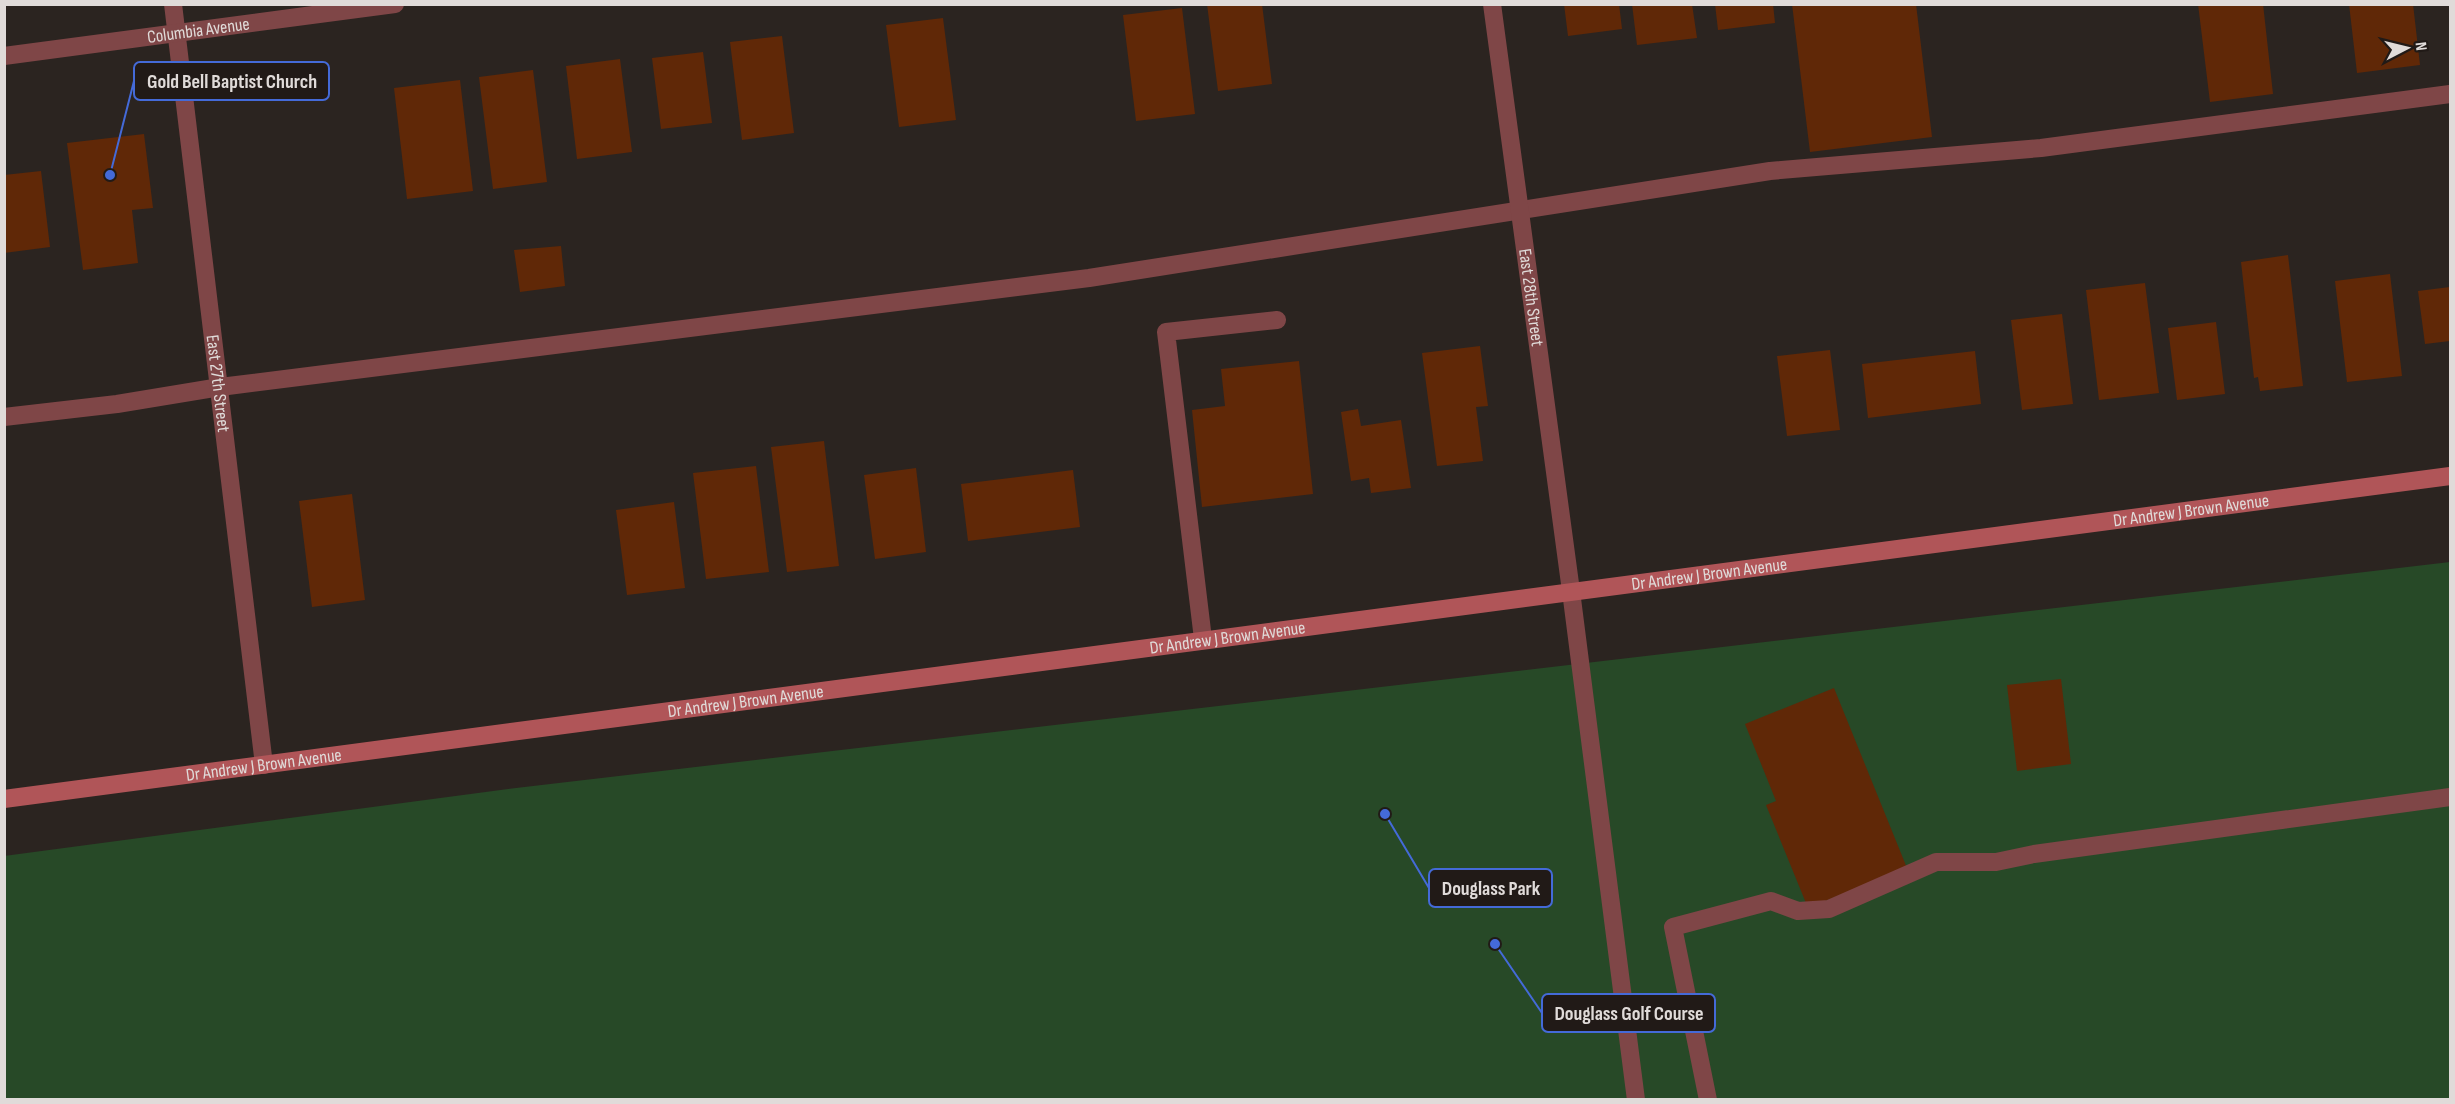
<svg xmlns="http://www.w3.org/2000/svg" width="2455" height="1104" font-family="'Sofia Sans Condensed',sans-serif">
<style>
.green{fill:#274927}
.building{fill:#602807}
.lines{fill:none;stroke-linecap:round;stroke-linejoin:round}
.lane{stroke:#7f4647;stroke-width:18}
.street{stroke:#7f4647;stroke-width:18}
.secondary{stroke:#b05558;stroke-width:18}
.labels{text-anchor:middle;stroke-width:4.5;stroke-linejoin:round;paint-order:stroke}
.street-label{font-size:18px;fill:#e0dbd9;stroke:#211a17}
.leader{fill:none;stroke:#446ad8;stroke-width:2}
.callout-dot{fill:#446ad8;stroke:#211a17;stroke-width:2}
.callout{fill:#211a17;stroke:#446ad8;stroke-width:2}
.callout-label{font-size:20px;text-anchor:middle;font-weight:bold;fill:#e0dbd9}
</style>
<rect width="100%" height="100%" fill="#2b2420"/>
<path class="green" d="M2450 562V1099H5L4 856 516 788Z"/>
<path class="building" d="M1207 4H1262L1272 84 1218 91Z
M1564 4H1619L1622 29 1568 36Z
M1632 4H1692L1697 38 1637 45Z
M1715 4H1773L1775 23 1718 30Z
M1792 4H1916L1932 137 1810 152Z
M2198 4H2263L2273 94 2210 102Z
M2349 4H2413L2420 65 2357 73Z
M1182 8 1195 114 1136 121 1123 15Z
M943 18 956 120 899 127 886 25Z
M782 36 794 133 742 140 730 42Z
M703 52 712 123 661 129 652 58Z
M620 59 632 152 577 159 566 66Z
M533 70 547 182 493 189 479 77Z
M460 80 473 191 407 199 394 88Z
M144 134 153 208 132 210 138 263 83 270 67 143Z
M41 171 50 247 4 253V175Z
M561 246 565 286 520 292 514 250Z
M2288 255 2303 386 2260 391 2258 377 2254 378 2241 262Z
M2390 274 2402 376 2347 382 2335 281Z
M2145 283 2159 393 2099 400 2086 290Z
M2450 287V341L2425 344 2418 291Z
M2062 314 2073 404 2022 410 2011 320Z
M2216 322 2225 394 2177 400 2168 328Z
M1480 346 1488 406 1476 407 1483 461 1437 466 1422 353Z
M1830 350 1840 430 1787 436 1777 356Z
M1975 351 1981 404 1868 418 1862 364Z
M1299 361 1313 494 1202 507 1192 410 1225 406 1221 369Z
M1358 409 1361 426 1401 420 1411 488 1371 493 1369 478 1351 481 1341 412Z
M824 441 839 566 787 572 771 447Z
M756 466 769 572 706 579 693 473Z
M916 468 926 552 875 559 864 475Z
M1073 470 1080 527 968 541 961 484Z
M352 494 365 600 312 607 299 501Z
M674 502 685 588 627 595 616 510Z
M2061 679 2071 764 2017 771 2007 685Z
M1834 688 1907 868 1808 908 1766 805 1776 801 1745 724Z"/>
<g class="lines">
<path class="lane" d="M4 417 117 404 220 387 1089 278 1770 171 2041 148 2450 94
M1571 591 1636 1100
M1203 639 1166 332 1277 320
M1708 1100 1673 927 1771 901 1798 911 1829 909 1936 862H1996L2034 854 2450 797"/>
<g class="street">
<path id="s1" d="M173 4 264 765"/>
<path id="s2" d="M1492 4 1571 591"/>
<path id="s3" d="M4 56 395 4"/>
</g>
<path class="secondary" id="s4" d="M4 799 2450 476"/>
</g>
<g class="labels">
<g class="street-label">
<text dy="6" stroke="none"><textPath href="#s3" startOffset="196">Columbia Avenue</textPath></text>
<text dy="6" stroke="none"><textPath href="#s2" startOffset="296">East 28th Street</textPath></text>
<text dy="6" stroke="none"><textPath href="#s1" startOffset="382">East 27th Street</textPath></text>
<text dy="6" stroke="none"><textPath href="#s4" startOffset="2206">Dr Andrew J Brown Avenue</textPath></text>
<text dy="6" stroke="none"><textPath href="#s4" startOffset="1720">Dr Andrew J Brown Avenue</textPath></text>
<text dy="6" stroke="none"><textPath href="#s4" startOffset="1234">Dr Andrew J Brown Avenue</textPath></text>
<text dy="6" stroke="none"><textPath href="#s4" startOffset="748">Dr Andrew J Brown Avenue</textPath></text>
<text dy="6" stroke="none"><textPath href="#s4" startOffset="262">Dr Andrew J Brown Avenue</textPath></text>
</g>
</g>
<path class="leader" d="M110 175L134 81M1385 814L1429 888M1495 944L1542 1013"/>
<g class="callout-dot">
<circle cx="110" cy="175" r="6"/>
<circle cx="1385" cy="814" r="6"/>
<circle cx="1495" cy="944" r="6"/>
</g>
<g class="callout">
<rect x="134" y="62" width="195" height="38" rx="6"/>
<rect x="1429" y="869" width="123" height="38" rx="6"/>
<rect x="1542" y="994" width="173" height="38" rx="6"/>
</g>
<g class="callout-label">
<text x="232" y="88">Gold Bell Baptist Church</text>
<text x="1491" y="895">Douglass Park</text>
<text x="1629" y="1020">Douglass Golf Course</text>
</g>
<rect width="2455" height="1104" fill="none" stroke="#e0dbd9" stroke-width="12"/>
<g transform="translate(2407 48) rotate(83)" stroke="#211a17" stroke-width="4.5" paint-order="stroke">
<path d="M0-4.5L10 22L0 15L-10 22Z" fill="#e0dbd9"/>
<text y="-9" font-size="16" font-weight="bold" text-anchor="middle" fill="#e0dbd9">N</text>
</g>
</svg>
